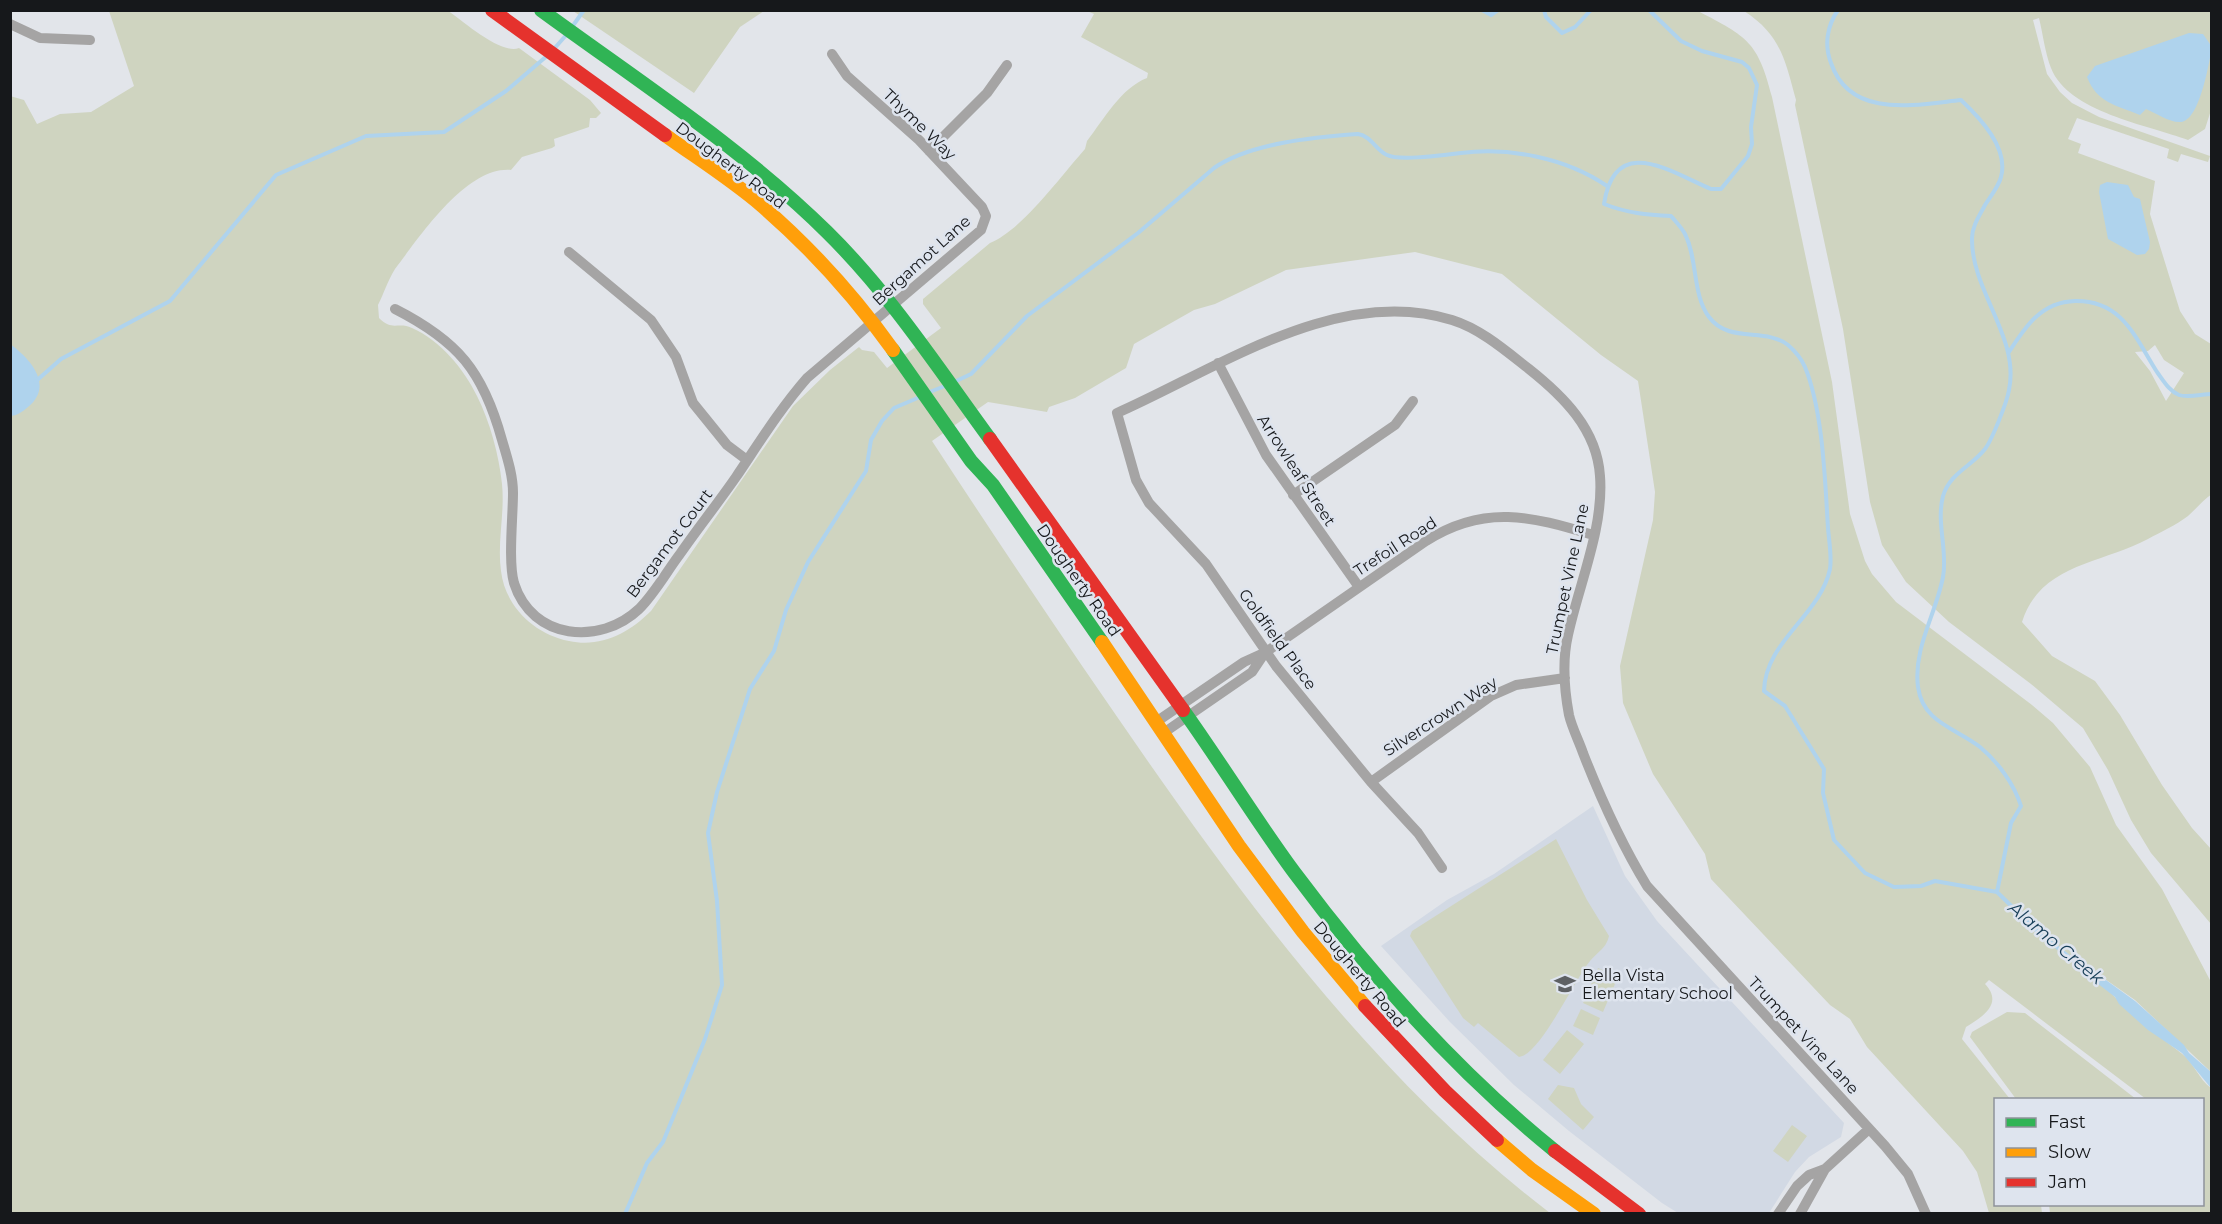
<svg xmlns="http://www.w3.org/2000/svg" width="2222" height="1224" font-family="Montserrat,sans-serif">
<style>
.built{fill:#d2d9e4}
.green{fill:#cfd4c0;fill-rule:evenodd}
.water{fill:#afd3ed}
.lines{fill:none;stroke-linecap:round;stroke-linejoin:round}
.stream{stroke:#afd3ed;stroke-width:4}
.street{stroke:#a5a4a4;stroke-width:10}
.fast{stroke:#30b455;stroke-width:14}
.slow{stroke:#ff9f0a;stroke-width:14}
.jam{stroke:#e5322d;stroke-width:14}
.labels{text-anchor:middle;stroke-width:5;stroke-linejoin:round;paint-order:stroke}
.street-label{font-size:16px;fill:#16181b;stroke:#dee4ee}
.poi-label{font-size:16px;fill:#16181b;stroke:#dee4ee;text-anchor:start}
.water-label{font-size:18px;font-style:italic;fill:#173e57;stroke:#dee4ee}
</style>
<rect width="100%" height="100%" fill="#e2e5ea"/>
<path class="built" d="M1593 806 1625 876 1657 921 1844 1123 1841 1137 1809 1157 1795 1172 1769 1213H1678L1662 1203 1569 1131 1514 1085 1450 1022 1381 946 1447 900 1494 874Z"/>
<path class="green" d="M447 10C463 21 501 55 519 48L590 100 601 113 596 118H590L589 127 554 139 555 146 552 148 522 157 511 170C466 166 419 238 395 269 387 282 384 293 378 305L379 318C393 332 398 321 412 328 440 340 464 369 477 396 490 422 499 455 502 484 505 513 497 542 501 571 505 606 534 634 569 641 601 648 629 633 651 611L793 406 830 370 859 347 862 350 874 352 887 368 941 328 923 304V299L990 243C1022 230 1061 176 1085 149L1087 141C1104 119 1121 88 1147 78L1148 73 1081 37 1094 14 1087 11H1698C1748 37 1758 42 1772 97L1832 382 1850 514 1865 561 1872 574 1896 602 2032 705 2053 723 2090 767 2116 825 2162 889 2211 982V1072L2135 1000 2092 970C2120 1007 2145 1025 2181 1053 2194 1062 2199 1080 2211 1088V1213H2050L2049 1205 2202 1204V1100L2146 1099 1989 980 1985 984C2004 1004 1982 1017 1966 1027L1962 1039 2010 1099 1996 1100V1204L2041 1205 2042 1213H1989L1977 1172 1963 1151 1867 1047 1850 1019 1830 1005 1711 879 1705 854 1653 774 1623 703 1620 666 1653 520 1655 492 1638 381 1601 355 1502 274 1415 252 1286 270 1215 304 1194 310 1134 344 1126 368 1075 398 1049 407 1047 412 988 402 932 441C1002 548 1074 655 1147 760 1263 926 1388 1089 1550 1213H11L10 96 24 100 37 124 60 114 91 112 134 86 109 11Z
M573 11H764L740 27 694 93Z
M1744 11H2211V110L2205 129 2188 140C2148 125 2068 112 2051 68 2045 53 2043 34 2039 18L2033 20 2047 74 2060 92 2072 103 2099 117 2210 156 2208 162 2181 154 2178 162 2167 158 2169 149 2077 118 2068 139 2081 144 2078 153 2155 181 2150 214 2180 311 2195 334 2211 344 2212 494C2203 500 2196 509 2188 516 2176 525 2161 532 2148 539 2101 564 2040 564 2022 622L2052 656 2095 681 2120 715 2162 785 2192 828 2211 849V924L2151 853 2131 820 2108 770 2083 728 2031 684 1949 622 1906 582 1882 545 1870 502 1843 329 1795 105 1796 100C1785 60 1781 35 1744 11ZM2155 345 2164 360 2184 373 2166 401 2150 371 2135 352 2148 351Z
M1556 839 1587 900 1609 936C1606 949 1597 952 1590 961 1575 979 1540 1055 1519 1057L1478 1023 1474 1027 1463 1018 1410 936 1412 931Z
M1598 968 1618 977 1603 1012 1583 1003Z
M1581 1009 1600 1018 1593 1035 1573 1026Z
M2007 1012 2025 1013 2136 1099H2016L1970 1037 1972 1032Z
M1567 1030 1584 1044 1560 1074 1543 1060Z
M1558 1085 1574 1088 1581 1104 1594 1117 1583 1130 1548 1099Z
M1792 1125 1807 1136 1788 1162 1773 1151Z"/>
<path class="water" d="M2189 33 2203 34 2212 47C2209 63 2200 120 2181 122 2170 123 2156 113 2146 109L2140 115C2116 105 2097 103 2087 77L2095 66Z
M2107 182 2128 185 2134 197 2140 199 2150 242 2149 249 2145 254 2137 255 2108 239 2099 192 2100 185Z
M10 344C31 359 54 386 28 407 22 412 18 415 11 416Z
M2092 970 2135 1001 2184 1045 2189 1053 2211 1072V1088L2182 1053 2148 1030 2119 1004 2115 997 2088 976Z"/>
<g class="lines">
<path class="stream" d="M1482 10 1491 15 1498 10
M1544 10 1546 17 1562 33 1575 27 1591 10
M1649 10 1681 41 1702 51 1742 62 1749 68 1757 85 1751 127 1752 144 1748 156 1721 189H1711C1672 173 1615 132 1604 204 1627 213 1647 215 1671 216 1676 222 1682 228 1685 234 1698 260 1692 294 1709 317 1729 344 1765 327 1788 345 1795 351 1801 358 1805 367 1823 411 1825 480 1828 528 1829 541 1832 557 1830 569 1820 616 1765 641 1764 691L1785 706 1824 769 1823 793 1834 840 1865 873 1894 887 1921 886 1935 881 1997 892
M1838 10C1827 26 1824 45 1831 63 1850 119 1914 105 1961 100 1980 118 2009 148 2001 177 1999 186 1990 197 1985 205 1980 215 1972 226 1972 238 1971 291 2020 337 2009 390 2007 402 1992 440 1985 449 1972 466 1950 473 1943 496 1936 523 1948 551 1943 577 1936 614 1913 648 1918 687 1923 723 1956 728 1980 747 1998 762 2014 784 2021 806L2011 823 1997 892 2039 933 2092 975
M572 27 584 10
M553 50 568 33
M2009 352C2025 327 2041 302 2075 301 2122 300 2135 337 2157 372 2163 380 2169 391 2179 395 2187 398 2203 394 2212 394
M35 382 61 359 170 301 276 175 366 136 444 132 506 91 548 55
M952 383 971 374 1027 316 1138 233 1214 168C1250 143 1315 137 1358 134 1371 136 1376 150 1387 155 1399 161 1446 155 1461 153 1510 147 1566 158 1607 186
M927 393 945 386
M625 1214 647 1163 663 1142 705 1039 722 985 717 901 708 833 717 792 750 689 774 651 786 610 808 562 866 471 871 440 882 421 894 408 920 397"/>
<path class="street" d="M10 24 40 38 90 40
M929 151 987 93 1007 65
M569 252 651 320 676 357 693 403 727 445 747 460
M395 309C458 341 483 371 502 440 507 457 513 475 513 493 513 516 508 562 514 583 532 640 600 646 639 609 655 593 667 571 680 554 698 528 718 503 736 477 759 443 780 409 807 378L981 230 986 216 982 207 919 140 847 76 832 54
M1218 363 1266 455 1359 587
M1293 495 1395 425 1413 401
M1156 722 1244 662 1266 652 1426 541C1484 504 1531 516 1593 535
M1162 734 1252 672 1264 654
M1371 782 1491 696 1516 685 1565 678
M1442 868 1418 833 1371 782 1276 666 1206 564 1149 503 1136 480 1117 413C1217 369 1338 284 1452 320 1481 329 1506 351 1529 369 1563 396 1597 429 1600 476 1604 528 1579 584 1568 635 1562 661 1564 688 1569 715 1572 728 1579 741 1583 753 1601 799 1622 845 1647 886L1885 1146 1908 1174 1926 1214
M1778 1214 1797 1186 1809 1175 1825 1169 1869 1129
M1800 1214 1825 1169"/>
<path class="fast" d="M541 10C638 81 742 148 827 232 890 294 938 368 990 439
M893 350 971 461 993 485 1102 642
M1183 710C1221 763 1255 819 1294 872 1370 974 1456 1071 1555 1151"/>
<path class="slow" d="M665 135C697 158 732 180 761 205 811 248 855 297 893 350
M1102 642 1239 846 1303 932 1365 1006
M1497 1140 1532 1170 1594 1214"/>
<path class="jam" d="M492 10 665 135
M990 439 1183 710
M1365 1006 1445 1091 1497 1140
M1555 1151 1639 1214"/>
</g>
<defs>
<symbol id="school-bare" viewBox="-9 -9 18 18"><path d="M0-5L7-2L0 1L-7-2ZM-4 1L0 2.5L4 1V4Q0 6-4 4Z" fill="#5d6063" stroke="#dee4ee" stroke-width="2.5" paint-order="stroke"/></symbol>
</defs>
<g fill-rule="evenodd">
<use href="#school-bare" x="1550" y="969" width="30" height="30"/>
</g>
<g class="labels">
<g class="street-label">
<text transform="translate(920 124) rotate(44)" y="6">Thyme Way</text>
<text transform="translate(731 165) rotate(37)" y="6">Dougherty Road</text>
<text transform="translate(921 260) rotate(-42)" y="6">Bergamot Lane</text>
<text transform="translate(1297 470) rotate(57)" y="6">Arrowleaf Street</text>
<text transform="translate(669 543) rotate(-53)" y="6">Bergamot Court</text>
<text transform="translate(1395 546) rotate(-33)" y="6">Trefoil Road</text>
<text transform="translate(1567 579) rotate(-78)" y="6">Trumpet Vine Lane</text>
<text transform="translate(1079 580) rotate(55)" y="6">Dougherty Road</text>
<text transform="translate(1278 639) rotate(54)" y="6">Goldfield Place</text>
<text transform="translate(1440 716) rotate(-33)" y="6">Silvercrown Way</text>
<text transform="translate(1360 974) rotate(50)" y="6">Dougherty Road</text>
<text transform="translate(1804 1035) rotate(47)" y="6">Trumpet Vine Lane</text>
</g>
<g class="poi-label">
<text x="1582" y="981">Bella Vista<tspan x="1582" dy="18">Elementary School</tspan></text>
</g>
<g class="water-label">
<text transform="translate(2056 943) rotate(40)" y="6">Alamo Creek</text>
</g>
</g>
<rect width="2222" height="1224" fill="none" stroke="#16181b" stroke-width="24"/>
<rect x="1994" y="1098" width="210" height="108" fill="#dee4ee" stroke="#8e929a" stroke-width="1.5"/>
<rect x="2006" y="1118" width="30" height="9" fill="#30b455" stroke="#8e929a" stroke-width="1.5"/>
<text x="2048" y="1128" font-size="18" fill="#16181b">Fast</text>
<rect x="2006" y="1148" width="30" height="9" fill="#ff9f0a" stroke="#8e929a" stroke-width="1.5"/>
<text x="2048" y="1158" font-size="18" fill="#16181b">Slow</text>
<rect x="2006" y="1178" width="30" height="9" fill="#e5322d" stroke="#8e929a" stroke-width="1.5"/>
<text x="2048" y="1188" font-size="18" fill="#16181b">Jam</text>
</svg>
